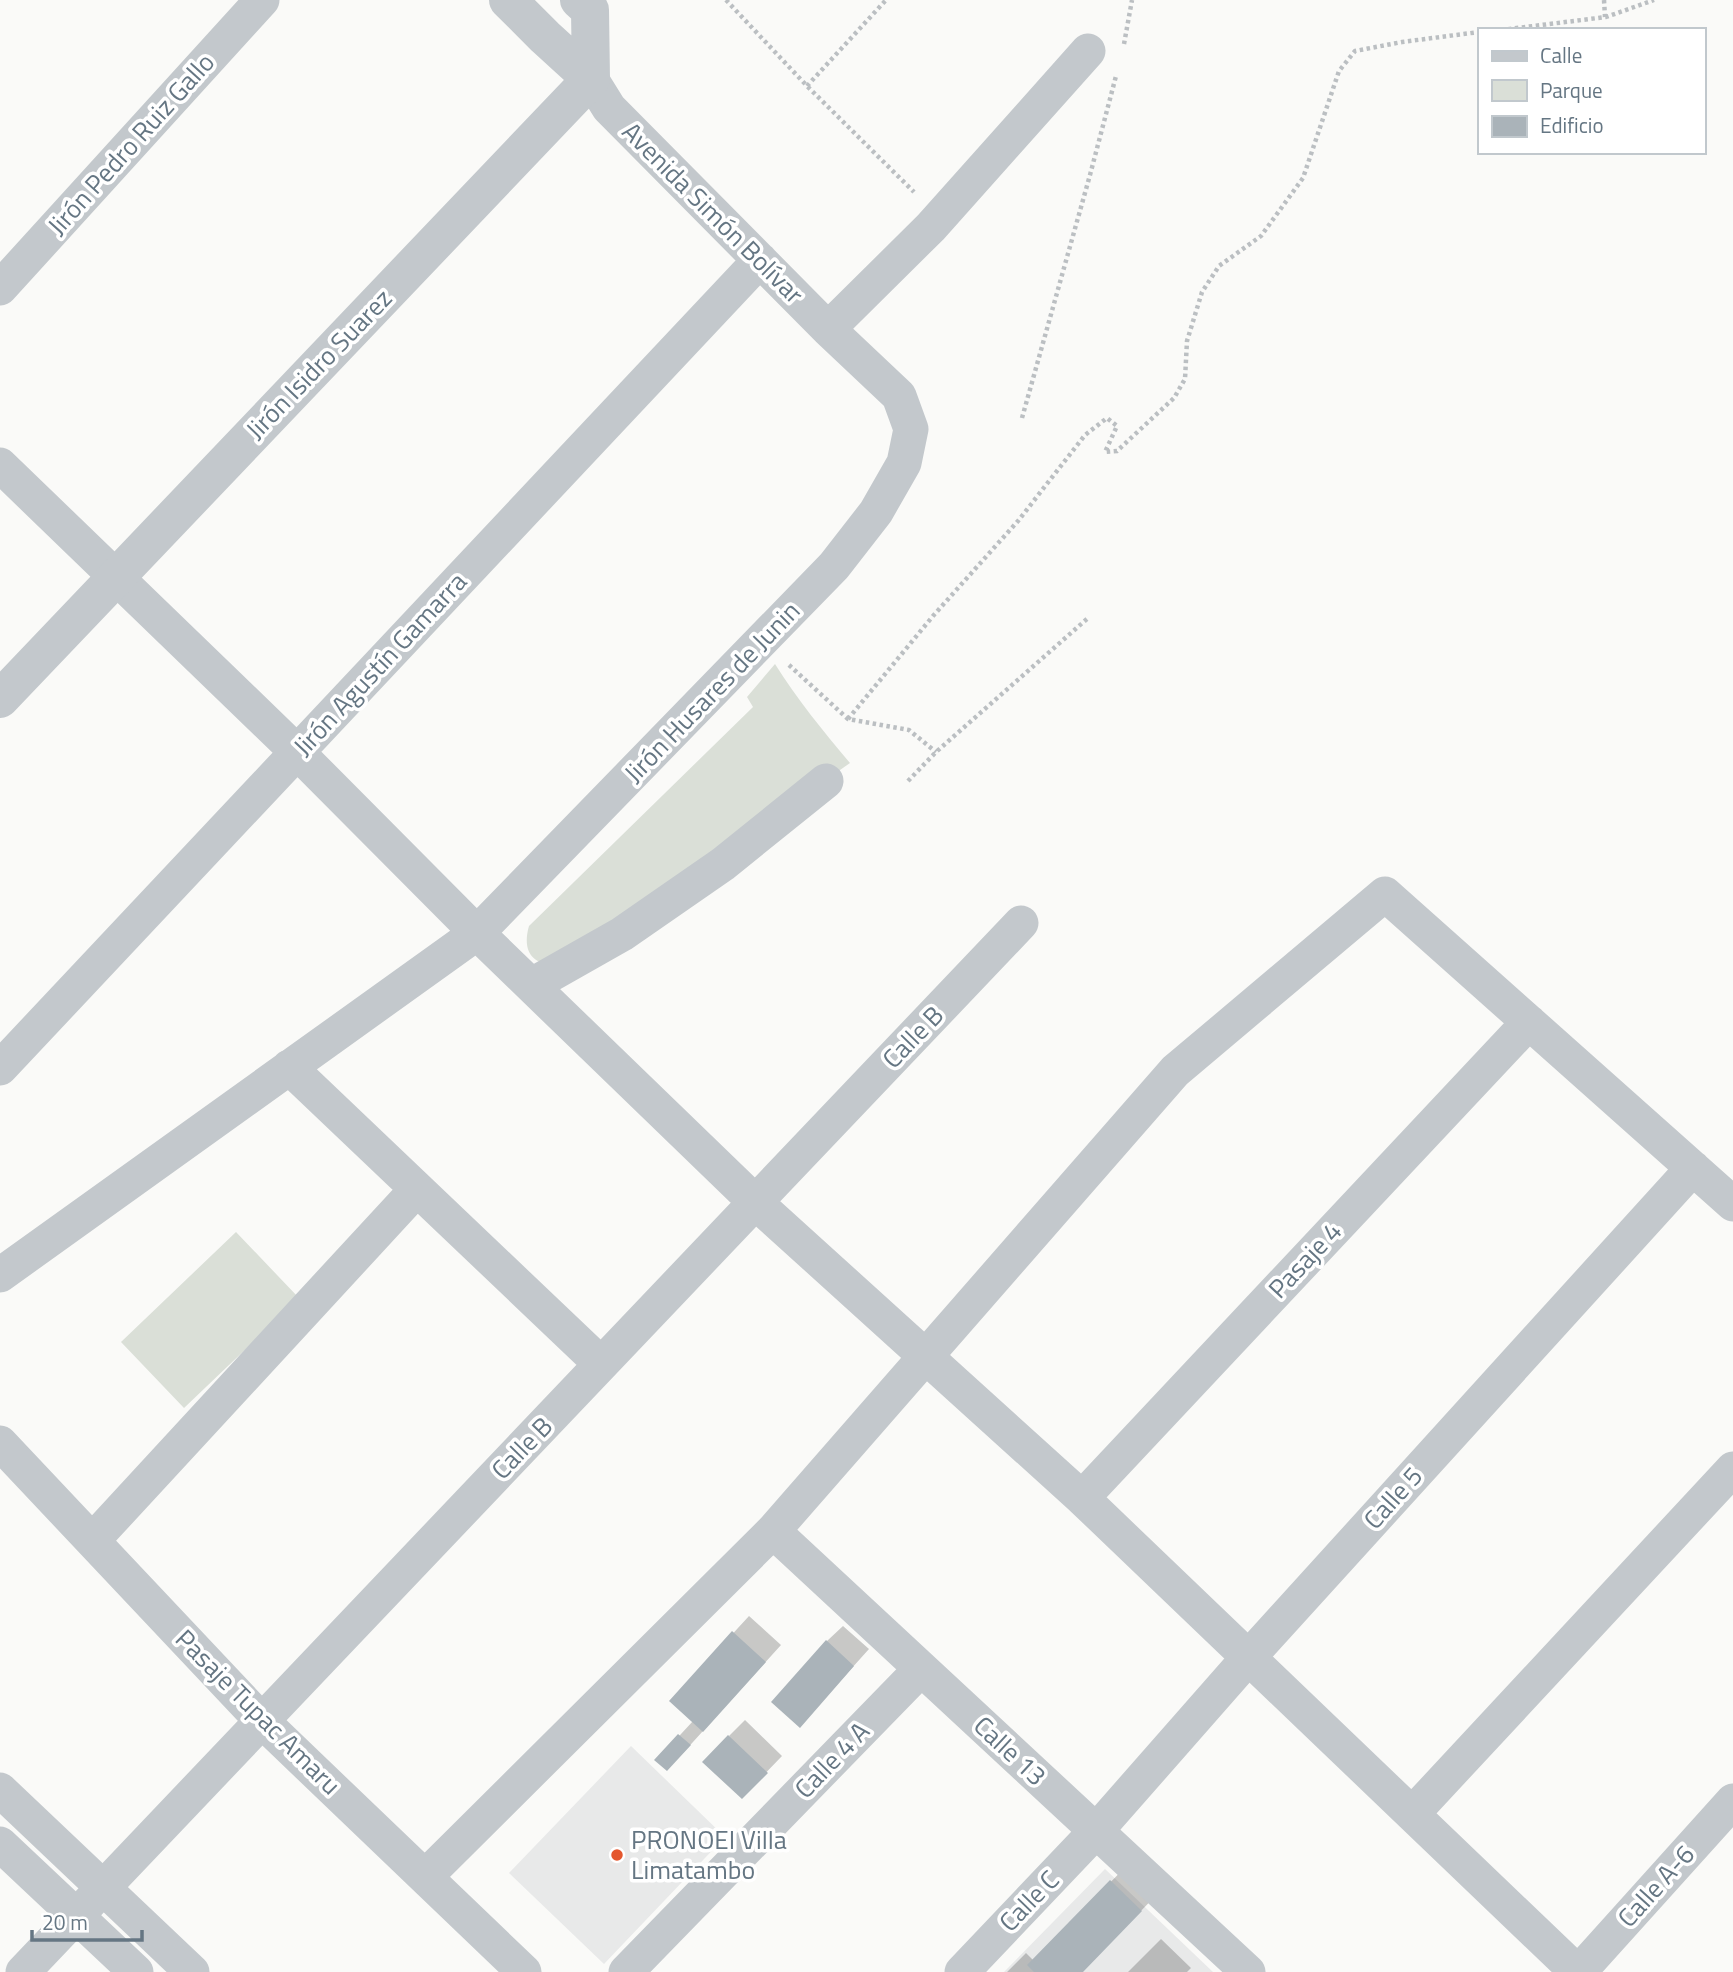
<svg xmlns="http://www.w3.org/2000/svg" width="1733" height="1972" font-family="'Titillium Web',sans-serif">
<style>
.built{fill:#e8e9e9}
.green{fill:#dadfd7}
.shadow{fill:#0003}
.building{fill:#aab3b9}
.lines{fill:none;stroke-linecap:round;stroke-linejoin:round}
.path{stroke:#bbbfc2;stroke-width:4.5;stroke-dasharray:3.5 3.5;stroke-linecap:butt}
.minor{stroke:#c3c8cc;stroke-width:35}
.tertiary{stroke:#c3c8cc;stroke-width:38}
.poi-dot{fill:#e4572e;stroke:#fff;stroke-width:2.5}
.labels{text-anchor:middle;stroke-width:7;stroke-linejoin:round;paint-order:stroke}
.street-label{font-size:26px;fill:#657683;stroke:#fff}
.poi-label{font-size:26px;fill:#657683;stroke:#fff;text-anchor:start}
</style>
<rect width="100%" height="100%" fill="#fafaf8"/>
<path class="built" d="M631 1746 725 1837 604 1964 509 1873Z
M1105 1869 1213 1972H1004Z"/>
<path class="green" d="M775 664C797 699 823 731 850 763L568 961C539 970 520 957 529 926L753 707 747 697Z
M236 1232 299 1298 184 1408 121 1342Z"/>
<path class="shadow" d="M749 1616 781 1645 683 1753 657 1760 693 1721 671 1701Z
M843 1626 869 1649 815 1709 827 1641Z
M745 1720 782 1756 758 1781 729 1736Z
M1135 1857 1165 1886 1082 1972H1007L1026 1953 1034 1961Z
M1161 1939 1191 1968 1187 1972H1128Z"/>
<path class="building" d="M732 1631 766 1662 703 1732 669 1701Z
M826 1640 854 1666 800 1728 771 1702Z
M678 1734 691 1745 667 1771 654 1760Z
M728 1735 768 1773 742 1799 702 1762Z
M1110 1880 1142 1911 1083 1972H1034L1027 1965Z"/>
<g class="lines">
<path class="path" d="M726 0 807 86 914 192
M1604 0 1605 17
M1501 30 1606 17 1654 0
M1124 44 1132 0
M807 86 886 0
M1022 418 1090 175 1116 76
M789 665 848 719 909 730 936 752
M848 719 933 616 1018 521 1085 435 1107 418 1117 426 1105 452 1117 451 1174 398 1185 379 1187 341 1202 292 1219 266 1261 236 1303 178 1339 71 1355 51 1402 42 1479 32
M908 781 936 752 1088 618"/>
<path class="minor" d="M0 288 262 0
M828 329 931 227 1088 51
M0 465 297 752 477 933 755 1202 1082 1498 1577 1972
M532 985 622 934 723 864 826 781
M289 1067 601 1364
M0 1068 760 260
M0 1275 477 933 834 566 876 512 904 463 911 429 899 396 828 329 609 108 591 79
M0 1443 262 1721 524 1972
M1082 1498 1529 1022
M773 1531 1248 1972
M93 1540 417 1189
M0 1790 192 1972
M1412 1814 1733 1469
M0 1844 136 1972
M426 1876 773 1531 1175 1071 1385 894 1733 1204
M23 1972 1021 923
M626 1972 921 1669
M962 1972 1096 1831 1248 1658 1693 1168
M1579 1972 1733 1801"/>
<path class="tertiary" d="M508 0 545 37 591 79
M0 699 591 79 590 10 579 0"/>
</g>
<circle class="poi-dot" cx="617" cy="1855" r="7"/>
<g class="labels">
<g class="street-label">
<text transform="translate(131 144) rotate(-48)" y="9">Jirón Pedro Ruiz Gallo</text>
<text transform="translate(713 213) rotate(45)" y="9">Avenida Simón Bolívar</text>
<text transform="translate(319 364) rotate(-46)" y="9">Jirón Isidro Suarez</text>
<text transform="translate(380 664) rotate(-47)" y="9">Jirón Agustín Gamarra</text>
<text transform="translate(712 692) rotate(-46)" y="9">Jirón Husares de Junin</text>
<text transform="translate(913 1037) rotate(-46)" y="9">Calle B</text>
<text transform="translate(1305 1260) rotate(-47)" y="9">Pasaje 4</text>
<text transform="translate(522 1448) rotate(-46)" y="9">Calle B</text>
<text transform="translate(1393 1498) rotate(-48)" y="9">Calle 5</text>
<text transform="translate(258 1712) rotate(45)" y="9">Pasaje Tupac Amaru</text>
<text transform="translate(1010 1751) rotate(43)" y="9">Calle 13</text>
<text transform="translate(832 1760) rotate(-46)" y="9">Calle 4 A</text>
<text transform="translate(1656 1886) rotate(-48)" y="9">Calle A-6</text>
<text transform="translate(1029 1901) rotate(-46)" y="9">Calle C</text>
</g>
<g class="poi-label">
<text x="631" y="1849">PRONOEI Villa<tspan x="631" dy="30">Limatambo</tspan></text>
</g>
</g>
<rect x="1478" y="28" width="228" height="126" fill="#ffffff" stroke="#c1c8cd" stroke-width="2"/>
<rect x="1492" y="51" width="35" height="10" fill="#c3c8cc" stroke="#c1c8cd" stroke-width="2"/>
<text x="1540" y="63" font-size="21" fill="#657683">Calle</text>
<rect x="1492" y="80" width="35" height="21" fill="#dadfd7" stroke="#c1c8cd" stroke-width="2"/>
<text x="1540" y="98" font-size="21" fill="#657683">Parque</text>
<rect x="1492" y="116" width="35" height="21" fill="#aab3b9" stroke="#c1c8cd" stroke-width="2"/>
<text x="1540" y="133" font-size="21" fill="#657683">Edificio</text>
<path d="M32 1930v10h110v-10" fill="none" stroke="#657683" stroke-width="3.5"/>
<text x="42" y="1930" font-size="21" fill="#657683" stroke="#ffffff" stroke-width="5" paint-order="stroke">20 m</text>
</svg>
